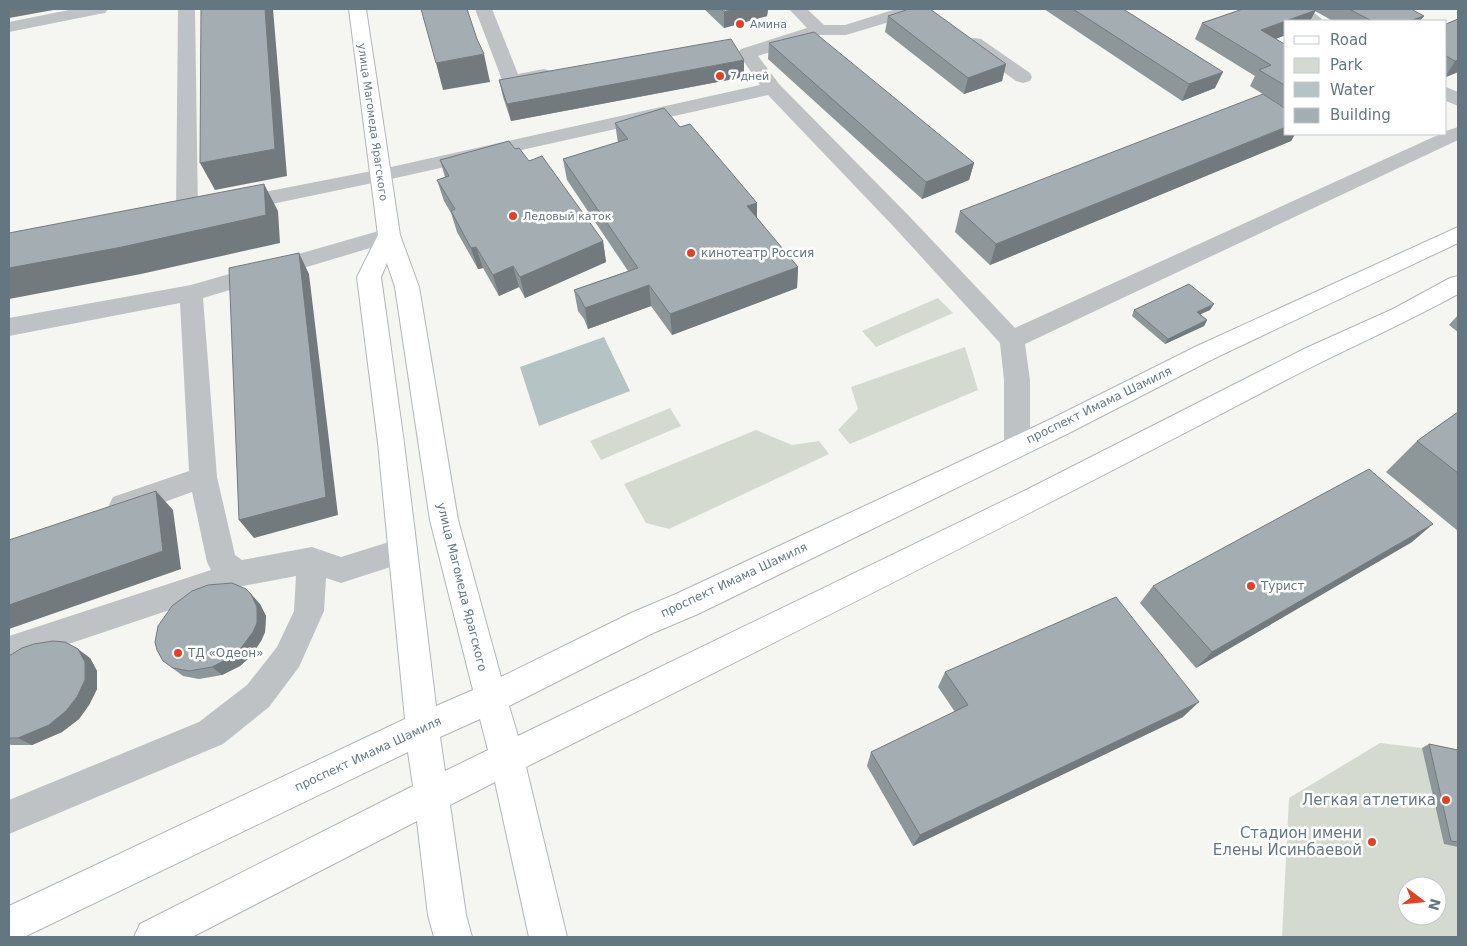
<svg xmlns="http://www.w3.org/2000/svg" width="1467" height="946" font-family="'DejaVu Sans',sans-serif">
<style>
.green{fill:#d5dad0;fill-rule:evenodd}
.water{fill:#b5c3c5}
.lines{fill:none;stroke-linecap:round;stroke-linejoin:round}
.major-casing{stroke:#b1b6b9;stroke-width:2}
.minor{fill:#bec2c5;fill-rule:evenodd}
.major{fill:#fff;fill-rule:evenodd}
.wall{fill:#8d9699}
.shaded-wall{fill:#737a7d}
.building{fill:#a4aeb2;stroke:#737a7d}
.poi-dot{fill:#de4328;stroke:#fff;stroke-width:2}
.labels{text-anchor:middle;stroke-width:5;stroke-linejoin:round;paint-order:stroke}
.far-poi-label{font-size:11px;fill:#647781;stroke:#fff;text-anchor:start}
.far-street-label{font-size:11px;fill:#647781;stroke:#fff}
.poi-label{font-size:12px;fill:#647781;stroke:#fff;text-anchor:start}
.street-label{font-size:12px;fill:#647781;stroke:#fff}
.near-poi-label{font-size:15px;fill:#647781;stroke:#fff;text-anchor:end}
</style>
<rect width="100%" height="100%" fill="#f5f5f1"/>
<path class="green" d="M938 298 953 313 876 347 862 331Z
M965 347 978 390 850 444 838 430 858 409 851 387Z
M670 408 681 426 601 460 590 441Z
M756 430 792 445 819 441 829 454 669 529 646 523 624 484Z
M1380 743 1422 748 1458 756V937H1282L1289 798ZM1407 886H1437V916H1407Z"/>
<path class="water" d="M604 337 630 391 539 426 520 367Z"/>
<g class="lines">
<defs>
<path id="major" d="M349 9H366L400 235 419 287 458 520 501 677 631 613 676 594 1049 420 1197 346 1458 227V243L1215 358 1067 434 698 614 653 633 509 706 518 736 1026 490 1306 348 1393 309 1450 278 1458 276V294C1401 325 1342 351 1284 381 1033 513 780 640 526 767L567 937H529L495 782 450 805 466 915 472 937H434L428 915 417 821 192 937H134L140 924 413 786 408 752 24 937H9V906L405 719 378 443 357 277 378 235ZM387 263 395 287 430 520 473 690 436 706 404 443 381 277ZM480 719 488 750 445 771 440 737Z"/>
</defs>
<use href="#major" class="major-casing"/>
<path class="minor" d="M74 9H108L105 13 99 14 9 32V22Z
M178 9H195L198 214 195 219 187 221 179 219 176 214Z
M475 9H492L518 74 544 69 551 71 553 75 551 79 511 87 504 85Z
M789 9H807L824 25H845L896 9H921L919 13 846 35H821L758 56 779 84 910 217 1015 328 1440 134H1446V131L1458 127V140L1025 344 1030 380V445L1027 453 1017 456 1007 453 1004 445V380L1000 343 894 227 768 95 382 181 234 212 226 210 223 205 226 200 234 198 382 169 760 85 738 53 741 49 807 28Z
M1282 9C1296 8 1314 8 1323 21 1309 22 1291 22 1282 9Z
M975 38 981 39 1030 73 1032 77 1030 81 1023 83 1016 81 969 47 966 43 969 39Z
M1446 87 1458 92V106L1446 101Z
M389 228 397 230 400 235 397 240 203 298 217 477 235 555 242 560 312 547 341 557 402 538 412 542 417 551 412 560 341 583 326 578 324 611 299 667 269 707 223 744 9 834V800L199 722 247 685 277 647 294 611 296 576 238 587 9 664V636L211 570 207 562 192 492 123 517 113 513 109 505 113 497 189 471 180 303 9 336V318L191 285Z"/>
<use href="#major" class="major"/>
</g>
<path class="wall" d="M704 9H768L767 16 724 28Z
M1044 9H1123L1215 88 1182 101Z
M1243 9H1411L1420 21H1333L1315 11 1310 21H1286V35L1275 39 1286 45 1285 108 1250 86 1255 76 1195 39 1202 23Z
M888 16 1006 64 1002 81 964 94 885 32Z
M1446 24 1458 72 1446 77Z
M769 43 974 163 969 180 922 199 768 59Z
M744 77 511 121 503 97 499 80Z
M615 123 680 127 757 203V219L798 267 797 288 672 335 651 306 588 329 584 319 578 311 574 290 628 271 567 180 563 159 618 143Z
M1286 134H1295L1291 141 990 265 955 232 960 211Z
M515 149 529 161 603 241 606 262 525 298 519 287 499 296 483 268 478 269 457 232 451 213 444 201 437 180 445 177 440 160Z
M1134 310H1210L1200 314 1207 320 1204 326 1165 344 1132 316Z
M1458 315V332L1449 325Z
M1458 412V531L1386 472 1417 441Z
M1412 542 1196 668 1140 603 1153 586Z
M260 604 266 616 265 632 261 641 250 657 240 666 222 675 199 679 183 676 163 661Z
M9 656 90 658 97 671V689L89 705 79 719 62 732 32 745H11L9 744Z
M945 672 1183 717 913 846 867 766 871 752 955 712 938 687Z
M1429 744 1458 750V847L1444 844 1422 748Z"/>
<path class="shaded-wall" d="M9 9H59L9 18Z
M265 9H273L287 176 215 190 200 163Z
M735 9H768L767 16 724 28V12Z
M1316 10 1310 21H1286V35L1253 47 1261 30Z
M1424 16 1420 21H1409Z
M484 54 490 82 443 90 436 63Z
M744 60V77L511 121 507 104Z
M1458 60V72L1446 77V76L1455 61Z
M1006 64 1002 81 964 94 968 78Z
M1223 72 1215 88 1182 101 1189 84Z
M1286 127V134H1295L1291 141 990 265 996 244Z
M974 163 969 180 922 199 926 182Z
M264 184 278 211 280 243 141 274 9 299V268Z
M757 203V224L747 206Z
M603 241 606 262 525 298 520 277Z
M476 247 483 268 478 269 471 248Z
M299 253 309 274 338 515 254 538 239 520Z
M513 266 519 287 499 296 493 275Z
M798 267 797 288 672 335 670 314Z
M649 285 651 306 588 329 585 308Z
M1214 304 1210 310 1194 317 1197 312Z
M1207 320 1204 326 1165 344 1168 339Z
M156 491 173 510 181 569 9 629V605Z
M1433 524 1412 542 1196 668 1212 652Z
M251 594 260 604 266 616 265 632 261 641 250 657 240 666 222 675 212 667Z
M78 649 90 658 97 671V689L89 705 79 719 62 732 32 745 18 738Z
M1199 702 1183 717 913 846 920 835Z"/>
<path class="building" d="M201 9H265L275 149 200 163Z
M421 9H467L477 39 484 54 436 63Z
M721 9H735L724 12Z
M909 9H930L1006 64 968 78 888 16Z
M1073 9H1123L1223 72 1189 84Z
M1243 9H1314L1316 10 1261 30 1286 45V86L1259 70 1271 65 1202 23Z
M1349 9H1411L1424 16 1409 21H1372Z
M1458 19V60L1455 61 1446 56V24Z
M814 32 974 163 926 182 769 43Z
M731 39 744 60 507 104 499 80Z
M1263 94 1286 109V127L996 244 960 211Z
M664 108 680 127 690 124 757 203 747 206 798 267 670 314 649 285 585 308 580 298 574 290 638 268 563 159 628 139 615 123Z
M509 141 515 149 519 148 529 161 542 156 603 241 520 277 513 266 493 275 476 247 471 248 451 211 455 209 437 180 449 176 440 160Z
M264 184 266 215 122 247 9 268V233Z
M299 253 326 497 239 520 229 268Z
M1189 284 1214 304 1197 312 1207 320 1168 339 1134 310Z
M1458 412V473L1417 441Z
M1369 469 1433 524 1212 652 1153 586Z
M156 491 163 551 9 605V540Z
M232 583 246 589 251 594 257 607V623L253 632 241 648 231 657 212 667 189 671 173 668 163 661 157 650 155 642 158 626 172 606 192 591 208 585Z
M1116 597 1199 702 920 835 871 752 968 705 945 672Z
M53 641 65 642 78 649 85 662V680L77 697 66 711 49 725 18 738H9V656L22 648 34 644Z
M1429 744 1458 750V842L1451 841Z"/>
<g class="poi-dot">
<circle cx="740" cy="24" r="5"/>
<circle cx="720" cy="76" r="5"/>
<circle cx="513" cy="216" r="5"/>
<circle cx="691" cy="253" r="5"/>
<circle cx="1251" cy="586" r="5"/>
<circle cx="178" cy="653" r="5"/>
<circle cx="1446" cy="800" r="5"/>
<circle cx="1372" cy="842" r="5"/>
</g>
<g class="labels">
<g class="far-poi-label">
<text x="750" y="28">Амина</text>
<text x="730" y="80">7 дней</text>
<text x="523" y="220">Ледовый каток</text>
</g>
<g class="far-street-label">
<text transform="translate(373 122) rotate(82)" y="4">улица Магомеда Ярагского</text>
</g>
<g class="poi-label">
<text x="701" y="257">кинотеатр Россия</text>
<text x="1261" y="590">Турист</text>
<text x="188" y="657">ТД «Одеон»</text>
</g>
<g class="street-label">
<text transform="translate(1099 405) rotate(-26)" y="4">проспект Имама Шамиля</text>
<text transform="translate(734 580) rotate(-25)" y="4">проспект Имама Шамиля</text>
<text transform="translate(462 587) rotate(76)" y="4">улица Магомеда Ярагского</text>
<text transform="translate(368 754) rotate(-25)" y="4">проспект Имама Шамиля</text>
</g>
<g class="near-poi-label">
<text x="1436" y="805">Легкая атлетика</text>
<text x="1362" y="838">Стадион имени<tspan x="1362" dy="17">Елены Исинбаевой</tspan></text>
</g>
</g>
<rect width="1467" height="946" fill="none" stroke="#647781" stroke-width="20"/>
<rect x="1284" y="20" width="162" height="115" fill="#ffffff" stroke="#c1c9cd"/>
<rect x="1294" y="36" width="25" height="8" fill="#ffffff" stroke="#c1c9cd"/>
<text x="1330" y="45" font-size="15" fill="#647781">Road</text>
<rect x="1294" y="58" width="25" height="15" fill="#d5dad0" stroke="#c1c9cd"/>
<text x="1330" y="70" font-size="15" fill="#647781">Park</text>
<rect x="1294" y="82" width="25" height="15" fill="#b5c3c5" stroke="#c1c9cd"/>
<text x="1330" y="95" font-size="15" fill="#647781">Water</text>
<rect x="1294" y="108" width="25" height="15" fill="#a4aeb2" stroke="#c1c9cd"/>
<text x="1330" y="120" font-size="15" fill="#647781">Building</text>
<g transform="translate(1422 901) rotate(106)"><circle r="24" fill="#ffffff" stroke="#c1c9cd"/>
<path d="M0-4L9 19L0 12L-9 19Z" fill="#de4328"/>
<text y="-8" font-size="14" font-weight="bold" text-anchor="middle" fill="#647781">N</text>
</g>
</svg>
